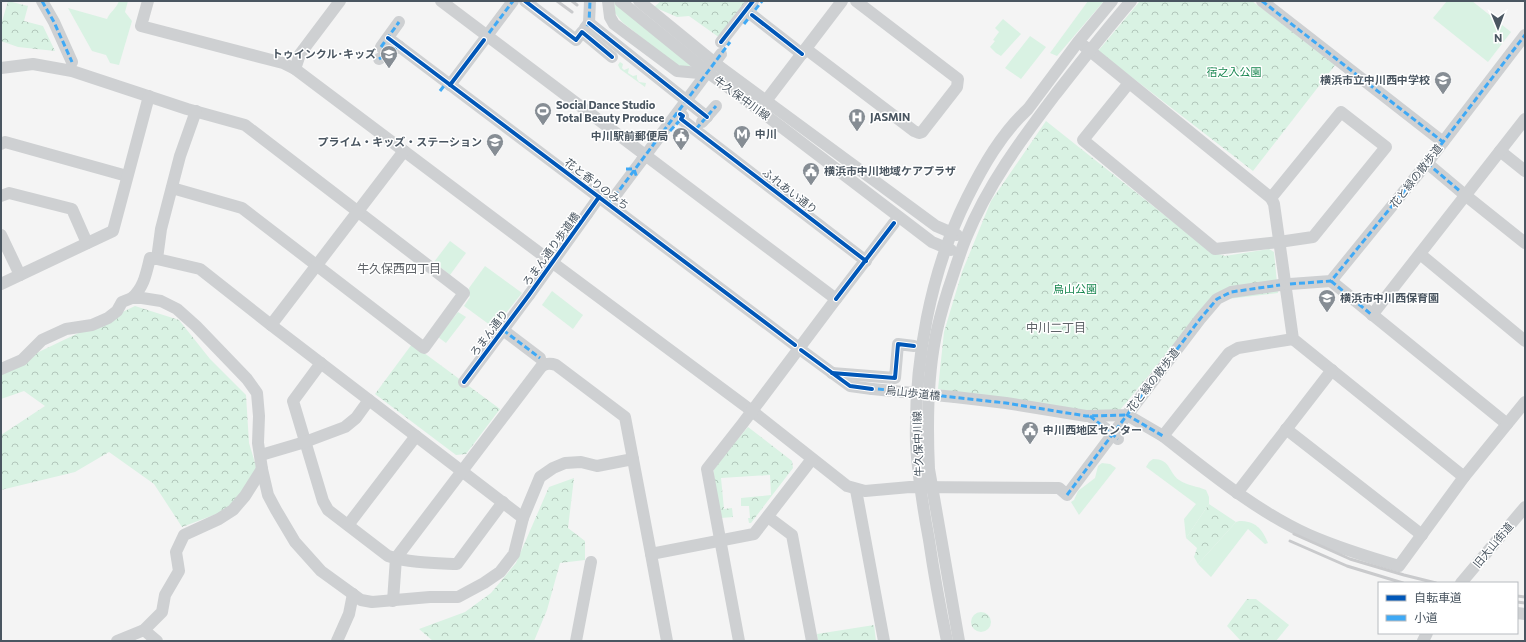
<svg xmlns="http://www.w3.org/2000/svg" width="1526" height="642" viewBox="0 0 1526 642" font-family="Commissioner,'Noto Sans JP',sans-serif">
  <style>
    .grass { fill: #d9f2e3 }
    .forest { fill: url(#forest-crowns) }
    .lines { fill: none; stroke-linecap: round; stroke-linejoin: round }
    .minor { stroke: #ced0d2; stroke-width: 12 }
    .rail { stroke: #c9cacc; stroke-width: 3 }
    .minor-bridge { stroke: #ced0d2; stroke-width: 12 }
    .quiet { stroke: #3fa9f5; stroke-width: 3; stroke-dasharray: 6 3; stroke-linecap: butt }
    .cycleway-casing { stroke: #fff; stroke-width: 6 }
    .cycleway { stroke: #0057b8; stroke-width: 4 }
    .labels { text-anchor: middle; stroke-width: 3; stroke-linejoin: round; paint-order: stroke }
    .poi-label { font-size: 11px; font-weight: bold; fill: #4a5661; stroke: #fff; text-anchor: start }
    .park-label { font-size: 11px; fill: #17864f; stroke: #fff }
    .street-label { font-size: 11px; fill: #4a5661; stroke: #fff }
    .neighbourhood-label { font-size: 12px; fill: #5f6368; stroke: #fff }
  </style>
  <defs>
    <pattern id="forest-crowns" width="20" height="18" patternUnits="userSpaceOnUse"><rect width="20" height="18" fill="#d9f2e3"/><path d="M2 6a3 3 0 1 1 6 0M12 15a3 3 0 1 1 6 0" fill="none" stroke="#b2c7bb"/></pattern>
  </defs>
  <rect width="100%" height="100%" fill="#f4f4f4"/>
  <!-- grass -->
  <g class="grass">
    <path d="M 119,1 L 128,1 L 125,12 L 132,21 L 119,65 L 110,63 L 106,55 L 92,51 L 68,8 L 107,19 C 110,12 116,9 119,1 Z"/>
    <polygon points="1088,1 1104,1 1057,56 1050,53"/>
    <polygon points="1447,1 1472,1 1511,32 1488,62 1433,18"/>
    <polygon points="614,2 692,66 681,66 675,64 622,22 615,13"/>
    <polygon points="1003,19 1021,34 1001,56 996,53 990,47 995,41 993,40 999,32 995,28"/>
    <polygon points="1030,36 1046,47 1021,79 1005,68"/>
    <polygon points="620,62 623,64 622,68 624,70 629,68 628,73 633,76 637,75 637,79 639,82 646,83 645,87 620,69 618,65"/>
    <polygon points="450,241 466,253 450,275 434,262"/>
    <polygon points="485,266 522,293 494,328 464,306 470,297 468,295 469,288"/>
    <polygon points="552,291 583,315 573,329 542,305"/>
    <polygon points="458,312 466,317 446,343 438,337"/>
    <path d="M 1153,459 C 1171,459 1168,472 1179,480 C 1188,486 1197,486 1206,490 L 1209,497 L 1209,504 L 1186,538 L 1184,519 L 1196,504 L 1146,467 L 1149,462 Z"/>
    <polygon points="1102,463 1110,464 1116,468 1079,515 1071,502 1074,500 1078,491 1095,478 1098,466"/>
    <path d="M 1239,521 C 1255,521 1262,528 1268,543 L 1265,544 L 1248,529 L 1211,577 L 1198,564 L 1236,522 Z"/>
  </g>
  <!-- forest -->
  <g class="forest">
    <polygon points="8,1 28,6 24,21 43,26 55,51 18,47 1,41 1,25"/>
    <polygon points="661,1 748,1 720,38 689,16 677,17 654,7"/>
    <polygon points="1140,1 1252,1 1336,64 1253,171 1098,51"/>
    <polygon points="1046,121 1211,252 1225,256 1269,249 1274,252 1278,293 1211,301 1119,411 1084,413 938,389 944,332 962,272 991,201"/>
    <polygon points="135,306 179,320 210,359 246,395 249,443 258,473 227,510 182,527 154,484 109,452 75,472 1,490 1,435 45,406 24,391 1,399 1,370"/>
    <polygon points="412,344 500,409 466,454 456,455 375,394"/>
    <polygon points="748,427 792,461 793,468 751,523 749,523 748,518 750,518 749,506 741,506 741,498 771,495 770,475 721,478 724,509 732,508 733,517 721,518 713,478 714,467"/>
    <polygon points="574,478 568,528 585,541 585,560 560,563 547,610 534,641 433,641 419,629 465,612 491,593 516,563 549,487"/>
    <polygon points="1209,504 1236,522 1198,564 1194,557 1197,548 1186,538"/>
    <polygon points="1247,599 1256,599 1289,625 1276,641 1241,641 1227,626"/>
    <circle cx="981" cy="622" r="10"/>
    <polygon points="874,625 876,641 818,641 817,634"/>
  </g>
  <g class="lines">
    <!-- minor -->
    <g class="minor">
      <polyline points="42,1 54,22 72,62"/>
      <polyline points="148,1 141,26 283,63 295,69"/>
      <polyline points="340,1 300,54 295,69 553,263 752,411 847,486 865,491 910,487 1059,488 1067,495 1127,415 1163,436"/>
      <polyline points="441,1 836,299 743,423 707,469 739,641"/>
      <polyline points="525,1 576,40 582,32 612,57"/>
      <polyline points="608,1 610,17 614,24 677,71 710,74"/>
      <polyline points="620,1 710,74 759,110 932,242 951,250"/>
      <polyline points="639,1 716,64 936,226 957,235"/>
      <polyline points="1262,1 1443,142"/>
      <polyline points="752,15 802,54"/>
      <polyline points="589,23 707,117"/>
      <polyline points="585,28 589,23 590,1"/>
      <polyline points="489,33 513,1"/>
      <polyline points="388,38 795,345"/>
      <polyline points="721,42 753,1"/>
      <polyline points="1084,46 1271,198 1274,204 1293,339 1464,477"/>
      <polyline points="381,47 399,22"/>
      <polyline points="806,49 914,131 919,133 922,132 957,87 958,79 856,1"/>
      <polyline points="379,59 399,46"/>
      <polyline points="1,68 33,64 72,71 187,109 245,125 464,293 424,348 242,208 172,188"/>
      <polyline points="1129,83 1083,140 1215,249 1279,242 1313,237 1386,147 1341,112 1271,198"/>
      <polyline points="450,85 484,40"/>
      <polyline points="762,106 842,1"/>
      <polyline points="196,111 180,156 161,229 157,259 200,269 271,325"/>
      <polyline points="680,114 683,116 681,119 866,261"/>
      <polyline points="702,122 716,106"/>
      <polyline points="1,144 5,142 127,176"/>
      <polyline points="404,151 271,325 523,518"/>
      <polyline points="1500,151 1525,171"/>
      <polyline points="1427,163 1465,195 1525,243"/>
      <polyline points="1,196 9,193 72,209 87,243"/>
      <polyline points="609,204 642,160"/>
      <polyline points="587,214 599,197"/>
      <polyline points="1,235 20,275"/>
      <polyline points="1420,254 1525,341"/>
      <polyline points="1331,281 1507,424"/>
      <polyline points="1,284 113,231 149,96"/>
      <polyline points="1290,284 1331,281 1427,163 1525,35"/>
      <path d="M 132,298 C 144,287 146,274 150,258 L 157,259"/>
      <polyline points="836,299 894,223"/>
      <polyline points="1372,315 1525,119"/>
      <polyline points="503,330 540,358"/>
      <path d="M 1293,339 L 1238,348 L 1229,353 L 1163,436 C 1209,472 1256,511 1309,535 C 1339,548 1368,557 1399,566 L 1464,477 L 1525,402"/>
      <polyline points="801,350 850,386 872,389"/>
      <path d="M 321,363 L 293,401 L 323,501 L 328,510 L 388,556 C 409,563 434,563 457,564 L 503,502"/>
      <polyline points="1,369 22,360 42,340 66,329 92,325 108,318 117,311 122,302 132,298 142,298 161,301 177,309 196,326 247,379 257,393 259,416 258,443 262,469 268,495 276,510 295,542 321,571 361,600 372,602 430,597 458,597 484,583 500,572 514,554 523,518 540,477 553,468 565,463 581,462 597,466 633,459"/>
      <polyline points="832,373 895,378 898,344 914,346"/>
      <polyline points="464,382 529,295"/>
      <polyline points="955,397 1006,403 1086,416 1127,415 1200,319 1217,299 1231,292 1280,285"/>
      <polyline points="1090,416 1118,439"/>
      <polyline points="1286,429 1422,535"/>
      <polyline points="261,455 305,442 345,427 356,418 369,400"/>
      <polyline points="856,490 884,641"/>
      <polyline points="1237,493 1332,370"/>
      <polyline points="768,517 792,535 812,641"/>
      <polyline points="348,525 416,436"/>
      <polyline points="651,554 667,641"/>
      <polyline points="1461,583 1525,507"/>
      <path d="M 393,601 L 396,558 L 541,367 C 546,363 550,363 556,365 L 625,417 L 651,554 L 754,534 L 812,459"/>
      <polyline points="1517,613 1525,614"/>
      <polyline points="144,630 157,641"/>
      <polyline points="117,641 144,630 162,612 165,595 179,571 176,552 184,535 219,519 233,510 245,496 262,469"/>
      <polyline points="337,641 349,614 353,594"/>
      <polyline points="576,641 591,562"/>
      <path d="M 947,641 C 940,607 934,574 929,540 C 923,508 918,476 916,444 C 914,362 930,272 967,198 C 983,166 1001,134 1028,109 L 1078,42 L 1112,1"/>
      <path d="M 959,641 L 929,469 C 927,426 927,382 935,340 C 938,323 943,306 948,290 C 954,273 959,255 966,238 C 987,186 1021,140 1055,95 C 1080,63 1104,32 1131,1"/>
      <polyline points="1423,641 1427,633"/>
    </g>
    <!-- rail -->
    <g class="rail">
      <polyline points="557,1 572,12"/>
      <polyline points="572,1 577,5"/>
      <polyline points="1294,534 1350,559 1404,575 1436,583"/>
      <polyline points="1290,541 1347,566 1403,583"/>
      <polyline points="1517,596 1525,597"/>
      <polyline points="1517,602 1525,603"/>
    </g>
    <!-- minor-bridge -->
    <g class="minor-bridge">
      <polyline points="642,160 721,54"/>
      <polyline points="529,295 587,214"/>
      <polyline points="872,389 955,397"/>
    </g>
    <!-- quiet -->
    <g class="quiet">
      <polyline points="42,1 54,22 72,62"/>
      <polyline points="1262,1 1443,142"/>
      <polyline points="744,24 762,1"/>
      <polyline points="587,26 589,23 590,1"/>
      <polyline points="489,33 513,1"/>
      <polyline points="381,47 399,22"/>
      <polyline points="379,59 399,46"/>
      <polyline points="440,91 447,82"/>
      <polyline points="696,129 716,106"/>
      <polyline points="670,131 681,119"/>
      <polyline points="1427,163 1461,192"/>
      <polyline points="626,169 634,169 637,178"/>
      <polyline points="609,204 730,42"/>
      <polyline points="1331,281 1372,315"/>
      <polyline points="1290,284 1331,281 1427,163 1525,35"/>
      <polyline points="503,330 540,358"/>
      <polyline points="869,388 1006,403 1086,416 1127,415 1200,319 1217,299 1231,292 1280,285"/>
      <polyline points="1090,416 1118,439"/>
      <polyline points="1067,495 1127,415 1163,436"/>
    </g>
    <defs>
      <g id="cycleway">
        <polyline points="525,1 576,40 582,32 612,57"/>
        <polyline points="752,15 802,54"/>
        <polyline points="589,23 707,117"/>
        <polyline points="388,38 795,345"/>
        <polyline points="721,42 753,1"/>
        <polyline points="450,85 484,40"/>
        <polyline points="680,114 683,116 681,119 866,261"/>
        <polyline points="836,299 894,223"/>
        <polyline points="801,350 850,386 872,389"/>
        <polyline points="832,373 895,378 898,344 914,346"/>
        <polyline points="464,382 529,295 599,197"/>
      </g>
    </defs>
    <!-- cycleway casing -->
    <use href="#cycleway" class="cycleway-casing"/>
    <!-- cycleway -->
    <use href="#cycleway" class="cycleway"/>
  </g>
  <!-- icons -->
  <defs>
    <symbol id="school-pin" viewBox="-11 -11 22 30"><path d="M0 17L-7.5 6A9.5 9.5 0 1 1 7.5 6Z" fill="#868d94" stroke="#fff"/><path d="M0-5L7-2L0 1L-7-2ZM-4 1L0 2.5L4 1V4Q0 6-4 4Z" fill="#fff"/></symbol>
    <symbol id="stadium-pin" viewBox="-11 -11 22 30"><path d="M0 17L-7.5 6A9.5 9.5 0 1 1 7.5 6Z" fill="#868d94" stroke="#fff"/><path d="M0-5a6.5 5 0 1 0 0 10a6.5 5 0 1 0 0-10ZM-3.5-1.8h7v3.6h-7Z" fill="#fff"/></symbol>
    <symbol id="hospital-pin" viewBox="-11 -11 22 30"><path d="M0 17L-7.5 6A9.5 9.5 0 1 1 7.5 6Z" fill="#868d94" stroke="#fff"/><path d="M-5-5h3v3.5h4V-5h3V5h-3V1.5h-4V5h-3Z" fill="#fff"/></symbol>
    <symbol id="metro-pin" viewBox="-11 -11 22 30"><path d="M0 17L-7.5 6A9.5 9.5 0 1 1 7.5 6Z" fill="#868d94" stroke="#fff"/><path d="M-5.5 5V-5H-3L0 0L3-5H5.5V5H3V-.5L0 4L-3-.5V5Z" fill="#fff"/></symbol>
    <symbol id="civic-pin" viewBox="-11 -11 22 30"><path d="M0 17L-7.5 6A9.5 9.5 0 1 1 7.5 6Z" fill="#868d94" stroke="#fff"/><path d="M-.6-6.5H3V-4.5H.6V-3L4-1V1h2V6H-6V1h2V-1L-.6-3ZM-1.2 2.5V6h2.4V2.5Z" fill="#fff"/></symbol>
  </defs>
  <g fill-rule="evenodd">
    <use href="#school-pin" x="379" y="44" width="20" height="27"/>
    <use href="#school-pin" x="1433" y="70" width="20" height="27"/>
    <use href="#stadium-pin" x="533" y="101" width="20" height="27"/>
    <use href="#hospital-pin" x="847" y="107" width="20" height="27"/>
    <use href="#metro-pin" x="732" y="124" width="20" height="27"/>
    <use href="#civic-pin" x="671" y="126" width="20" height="27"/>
    <use href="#school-pin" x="485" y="132" width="20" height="27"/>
    <use href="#civic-pin" x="801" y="161" width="20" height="27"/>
    <use href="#school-pin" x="1317" y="288" width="20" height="27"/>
    <use href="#civic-pin" x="1020" y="420" width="20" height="27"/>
  </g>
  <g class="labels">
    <!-- poi labels -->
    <g class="poi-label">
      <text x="376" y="58" text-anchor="end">トゥインクル･キッズ</text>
      <text x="1430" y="84" text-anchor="end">横浜市立中川西中学校</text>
      <text x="556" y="109">Social Dance Studio<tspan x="556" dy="13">Total Beauty Produce</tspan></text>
      <text x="870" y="121">JASMIN</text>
      <text x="755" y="138">中川</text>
      <text x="668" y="140" text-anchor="end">中川駅前郵便局</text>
      <text x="482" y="146" text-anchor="end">プライム・キッズ・ステーション</text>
      <text x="824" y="175">横浜市中川地域ケアプラザ</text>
      <text x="1340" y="302">横浜市中川西保育園</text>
      <text x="1043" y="434">中川西地区センター</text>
    </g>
    <!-- park labels -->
    <g class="park-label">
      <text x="1234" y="76">宿之入公園</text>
      <text x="1075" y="293">烏山公園</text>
    </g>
    <!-- street labels -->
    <g class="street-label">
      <text transform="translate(742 98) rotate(36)" y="4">牛久保中川線</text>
      <text transform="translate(1416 176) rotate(-52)" y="4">花と緑の散歩道</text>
      <text transform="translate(597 184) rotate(37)" y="4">花と香りのみち</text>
      <text transform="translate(790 191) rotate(38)" y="4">ふれあい通り</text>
      <text transform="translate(551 249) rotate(-54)" y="4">ろまん通り歩道橋</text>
      <text transform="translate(489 333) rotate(-53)" y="4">ろまん通り</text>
      <text transform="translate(1153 380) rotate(-52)" y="4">花と緑の散歩道</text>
      <text transform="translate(913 393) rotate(6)" y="4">烏山歩道橋</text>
      <text transform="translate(918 444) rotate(-92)" y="4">牛久保中川線</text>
      <text transform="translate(1493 545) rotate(-50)" y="4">旧大山街道</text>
    </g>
    <!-- neighbourhood labels -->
    <g class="neighbourhood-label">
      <text x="399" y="273">牛久保西四丁目</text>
      <text x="1056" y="332">中川二丁目</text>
    </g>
  </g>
  <!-- border -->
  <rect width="1526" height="642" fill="none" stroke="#4a5661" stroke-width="4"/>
  <!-- legend -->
  <rect x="1378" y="582" width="140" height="52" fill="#ffffff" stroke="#b7bbc0"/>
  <rect x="1386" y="595" width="20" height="6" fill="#0057b8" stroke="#b7bbc0"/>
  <text x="1414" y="602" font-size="12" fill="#4a5661">自転車道</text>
  <rect x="1386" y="615" width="20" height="6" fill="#3fa9f5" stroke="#b7bbc0"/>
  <text x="1414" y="622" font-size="12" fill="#4a5661">小道</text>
  <!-- north arrow -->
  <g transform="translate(1498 28) rotate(179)" stroke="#ffffff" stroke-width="3" paint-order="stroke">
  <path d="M0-3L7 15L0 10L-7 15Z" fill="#4a5661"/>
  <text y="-6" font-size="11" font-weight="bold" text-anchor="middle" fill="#4a5661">N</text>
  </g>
</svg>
